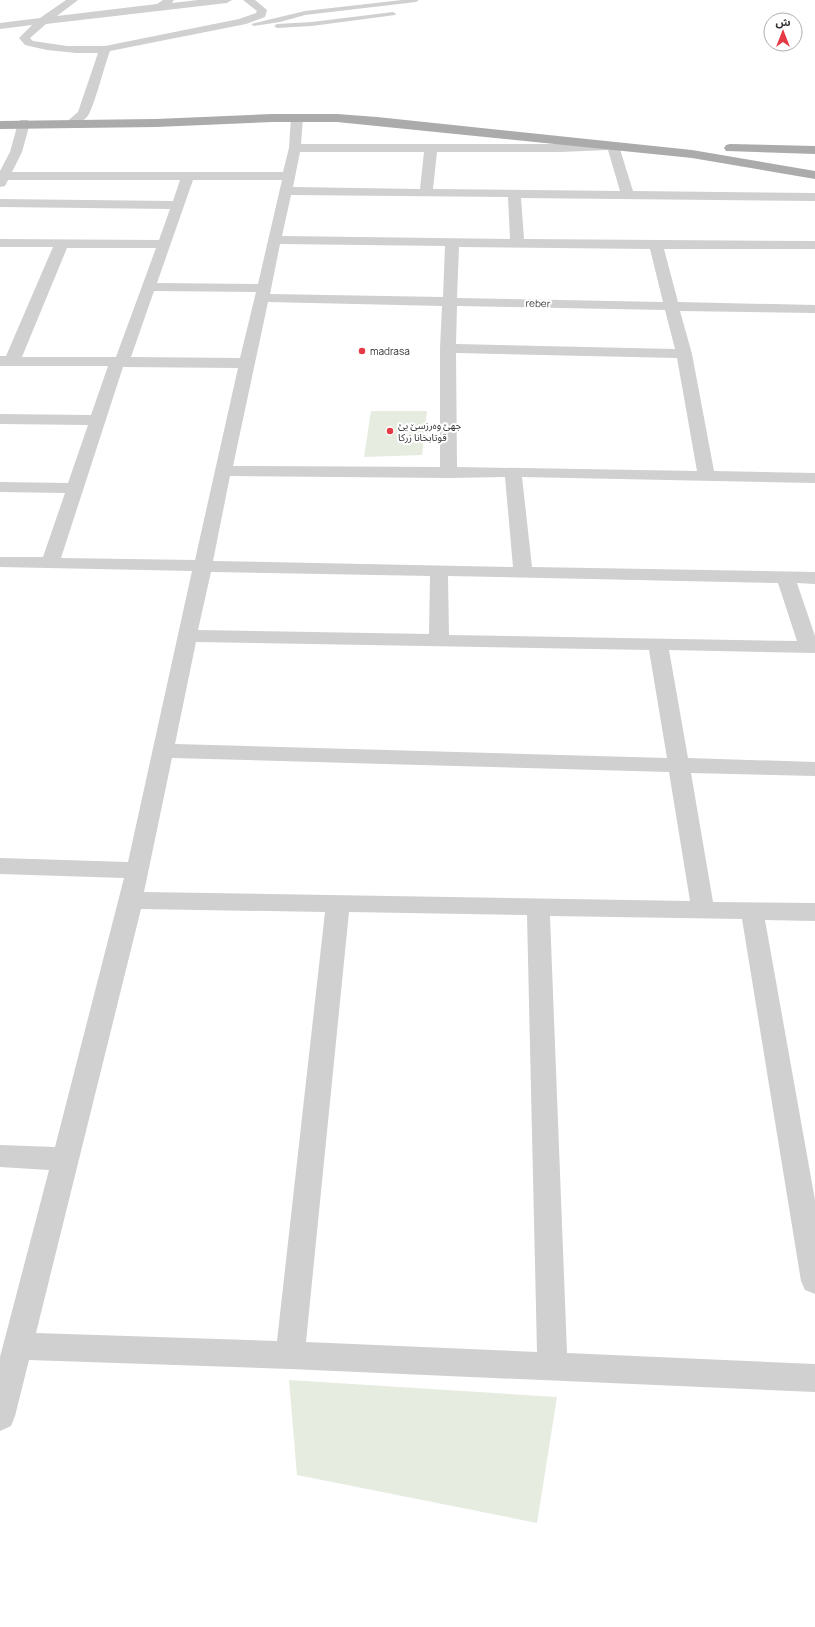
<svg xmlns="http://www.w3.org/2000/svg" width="815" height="1627" viewBox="0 0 815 1627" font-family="Manrope,'Noto Sans Arabic',sans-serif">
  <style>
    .green { fill: #e6ecdf }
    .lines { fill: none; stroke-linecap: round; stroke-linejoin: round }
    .service { fill: #d0d0d0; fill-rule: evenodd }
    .minor { fill: #d0d0d0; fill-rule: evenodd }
    .primary { fill: #ababab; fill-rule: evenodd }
    .poi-dot { fill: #e63946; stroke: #fff; stroke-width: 1.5 }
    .labels { text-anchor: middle; stroke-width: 4; stroke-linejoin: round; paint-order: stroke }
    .far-street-label { font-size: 10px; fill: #333; stroke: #fff }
    .far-poi-label { font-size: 10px; fill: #333; stroke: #fff; text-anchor: start }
  </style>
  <rect width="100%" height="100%" fill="#fff"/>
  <!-- green -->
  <g class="green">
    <polygon points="371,411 427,411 422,455 364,457"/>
    <polygon points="289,1380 557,1397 537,1523 297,1475"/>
  </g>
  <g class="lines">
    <!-- service -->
    <g class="service">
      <polygon points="402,0 419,0 416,2 305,15 280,22 254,26 251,24 305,11"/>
      <polygon points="393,12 396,14 395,15 312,26 277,28 274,26 277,24 312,22"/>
    </g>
    <!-- minor -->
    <g class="minor">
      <path d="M 66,0 L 78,0 L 57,16 L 157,4 L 163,0 L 174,0 L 172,3 L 198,0 L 232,0 L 227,3 L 46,24 L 30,38 L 33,41 L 67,46 L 105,46 L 239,19 L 256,13 L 257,11 L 243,0 L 255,0 L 267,10 L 265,17 L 246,24 L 110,51 C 103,70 97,97 89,114 C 85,121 73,128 66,127 L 64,124 L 78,112 L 98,53 L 76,53 L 47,50 L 25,45 L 19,38 L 32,25 L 0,29 L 0,23 L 40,18 Z"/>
      <path d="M 297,114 L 301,115 L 303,118 L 301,144 L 561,144 L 613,142 L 617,143 L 619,146 L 633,191 L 815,193 L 815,201 L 521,198 L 524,239 L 815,241 L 815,249 L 664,249 L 678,302 L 815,305 L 815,313 L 680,311 L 692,354 L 714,471 L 815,473 L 815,483 L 522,477 L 532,567 L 815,572 L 815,584 L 797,583 L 815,636 L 815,653 L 669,650 L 688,758 L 815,762 L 815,776 L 691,773 L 713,902 L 815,903 L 815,921 L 765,920 L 815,1200 L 815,1294 L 805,1290 L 801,1281 L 742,919 L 550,916 L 567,1353 L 815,1364 L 815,1392 L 290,1369 L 29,1360 L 15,1416 L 11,1426 L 0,1431 L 0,1357 L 49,1170 L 0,1167 L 0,1145 L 55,1147 L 124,878 L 0,874 L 0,858 L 128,862 L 192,571 L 0,567 L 0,557 L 43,557 L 65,493 L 0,492 L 0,482 L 68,483 L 88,425 L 0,424 L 0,414 L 91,415 L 108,366 L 0,366 L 0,356 L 6,356 L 53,247 L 0,247 L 0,239 L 159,240 L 170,209 L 0,207 L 0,199 L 173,201 L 180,180 L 8,180 L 5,186 L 0,187 L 0,171 L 10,152 L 18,123 L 20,120 L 28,120 L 30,123 L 22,152 L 12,172 L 283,172 L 289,148 L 291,118 L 293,115 ZM 608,150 L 620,191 L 433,189 L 437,152 L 561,152 ZM 300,152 L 424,152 L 420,189 L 293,187 ZM 193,180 L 282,180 L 258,284 L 157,283 ZM 291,195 L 508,197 L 510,239 L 282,236 ZM 280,244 L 445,246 L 443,297 L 270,294 ZM 459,247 L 650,249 L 663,302 L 457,298 ZM 67,248 L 156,248 L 116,357 L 22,357 ZM 154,291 L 256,292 L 240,358 L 131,357 ZM 268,302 L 442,306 L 440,348 L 440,467 L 233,466 ZM 457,306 L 665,310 L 675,349 L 456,344 ZM 456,353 L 677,358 L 697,471 L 457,467 ZM 123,367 L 238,368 L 195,560 L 61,558 ZM 230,476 L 449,478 L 505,477 L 513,567 L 213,561 ZM 211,572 L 430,576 L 429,634 L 198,630 ZM 448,576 L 778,583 L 797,641 L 449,635 ZM 196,642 L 649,650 L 667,758 L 175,744 ZM 172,758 L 669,772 L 690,901 L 144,892 ZM 141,909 L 325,912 L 277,1341 L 36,1333 ZM 349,912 L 527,915 L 537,1352 L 306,1342 Z"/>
    </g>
    <!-- primary -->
    <g class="primary">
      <polygon points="272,114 337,114 377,117 692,150 815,171 815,179 692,158 337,122 272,122 156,127 0,129 0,121 156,119"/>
      <polygon points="730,144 815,146 815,154 726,151 724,148 726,145"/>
    </g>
  </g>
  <!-- markers -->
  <g class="poi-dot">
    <circle cx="362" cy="351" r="4"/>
    <circle cx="390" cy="431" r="4"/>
  </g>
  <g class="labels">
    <!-- far-street labels -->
    <g class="far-street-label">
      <text transform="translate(538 303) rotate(1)" y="4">reber</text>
    </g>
    <!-- far-poi labels -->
    <g class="far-poi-label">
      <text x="370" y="355">madrasa</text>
      <text x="398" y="429">جھێ وەرزسێ یێ<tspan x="398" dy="12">قوتابخانا زرکا</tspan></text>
    </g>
  </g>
  <!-- north arrow -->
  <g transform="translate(783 32)"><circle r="19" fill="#ffffff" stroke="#adadad"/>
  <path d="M0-3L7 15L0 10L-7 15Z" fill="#e63946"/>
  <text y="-6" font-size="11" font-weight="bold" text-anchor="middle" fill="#333333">ش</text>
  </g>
</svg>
